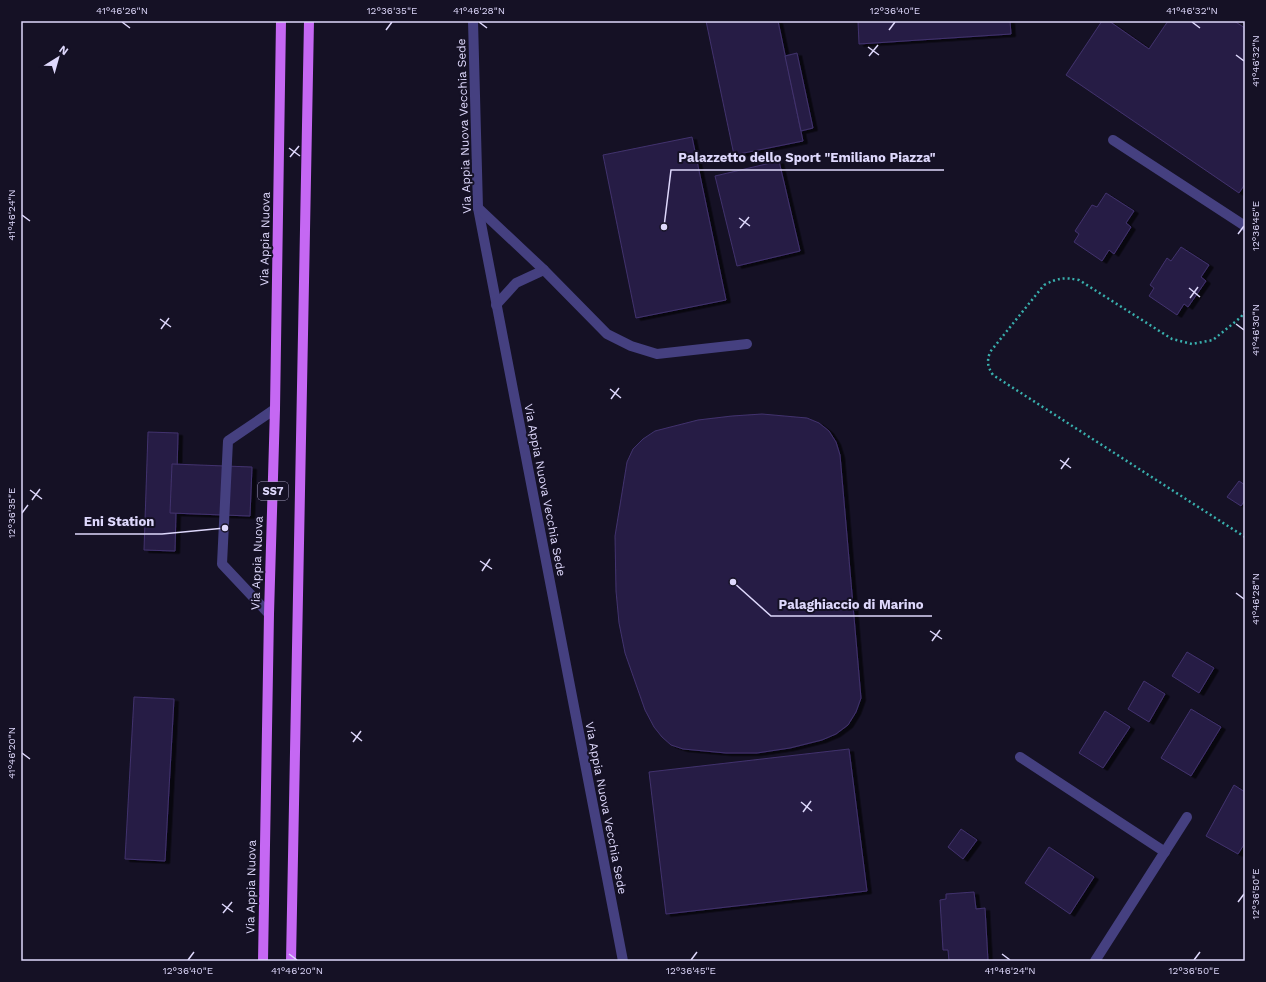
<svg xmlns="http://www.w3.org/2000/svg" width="1266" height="982" viewBox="0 0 1266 982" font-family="'Work Sans',sans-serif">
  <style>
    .building { fill: #281e44; stroke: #41326e; filter: url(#shadow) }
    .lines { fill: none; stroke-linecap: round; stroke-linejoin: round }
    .path { stroke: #39afad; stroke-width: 2.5; stroke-dasharray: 2 3; stroke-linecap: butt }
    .minor { stroke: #454080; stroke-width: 10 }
    .major { stroke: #c568f3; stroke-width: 10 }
    .ticks { fill: none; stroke: #ded8fc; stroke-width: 1.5 }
    .labels { text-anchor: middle; stroke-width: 4; stroke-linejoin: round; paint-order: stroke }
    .shield { fill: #151125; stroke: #a29cbc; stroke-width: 1 }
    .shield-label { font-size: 11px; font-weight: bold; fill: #ded8fc }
    .street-label { font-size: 12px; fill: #ded8fc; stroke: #151125 }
    .leader { fill: none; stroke: #ded8fc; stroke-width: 1.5 }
    .callout-dot { fill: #ded8fc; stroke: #151125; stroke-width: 1.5 }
    .callout-label { font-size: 13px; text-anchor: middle; font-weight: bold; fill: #ded8fc; stroke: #151125; stroke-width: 4; stroke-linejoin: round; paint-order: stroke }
    .neatline { fill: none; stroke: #ded8fc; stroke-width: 1.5 }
    .ticks-label { font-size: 10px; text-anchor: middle; fill: #ded8fc }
  </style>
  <defs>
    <filter id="shadow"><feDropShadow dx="4.5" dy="2.5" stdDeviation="0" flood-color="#0009"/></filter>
  </defs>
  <rect width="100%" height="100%" fill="#151125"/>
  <!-- building -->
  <g class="building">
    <polygon points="706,21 778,21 803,141 734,155"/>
    <polygon points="858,21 1010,21 1011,34 859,44"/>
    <polygon points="1102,21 1109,21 1149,49 1168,21 1234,21 1245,28 1245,184 1239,193 1066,75"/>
    <polygon points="797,53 813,128 801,131 785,56"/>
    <polygon points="692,137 726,300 636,318 603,155"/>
    <polygon points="779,161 800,251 737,266 715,176"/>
    <polygon points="1106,193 1134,211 1126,223 1131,227 1114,254 1109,250 1102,261 1074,242 1079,234 1075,231 1092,205 1097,207"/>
    <polygon points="1181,247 1209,265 1201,277 1206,281 1188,307 1184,304 1177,315 1149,296 1154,288 1150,285 1167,258 1171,261"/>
    <polygon points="762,414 807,418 819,423 829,431 836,442 840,455 861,698 856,712 848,725 836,734 822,740 790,748 757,753 726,753 683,749 671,745 662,737 654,727 645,710 625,653 619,623 616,591 615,536 627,462 633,449 643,439 655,431 698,420 732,416"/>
    <polygon points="148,432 178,433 175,551 144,550"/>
    <polygon points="172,464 252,467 250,516 170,513"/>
    <polygon points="1239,481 1245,485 1245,500 1241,506 1227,497"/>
    <polygon points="1187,652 1214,668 1199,693 1172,676"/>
    <polygon points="1144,681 1165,694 1149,722 1128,709"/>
    <polygon points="134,697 174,699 165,861 125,859"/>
    <polygon points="1191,709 1221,727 1191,776 1161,758"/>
    <polygon points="1105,711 1130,727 1103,768 1079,753"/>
    <polygon points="849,749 867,891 666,914 649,772"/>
    <polygon points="1234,785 1245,792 1245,843 1238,854 1206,836"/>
    <polygon points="961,829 977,840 963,859 948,847"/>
    <polygon points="1049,847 1094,877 1070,914 1025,883"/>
    <polygon points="974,892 976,909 985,908 988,961 949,961 948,950 943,950 940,900 946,899 946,894"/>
  </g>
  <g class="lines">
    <!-- path -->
    <path class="path" d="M 1245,311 L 1241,317 L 1213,340 L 1192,344 L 1172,339 L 1079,280 C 1064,277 1058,278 1044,285 L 990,352 C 987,361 987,366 993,375 L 1245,537"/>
    <!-- minor -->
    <g class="minor">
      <polyline points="473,21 478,208 623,961"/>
      <polyline points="1113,140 1245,226"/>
      <polyline points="478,208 544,270 607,334 631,346 657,354 747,344"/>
      <polyline points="496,305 516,283 544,270"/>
      <polyline points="269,614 222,564 228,441 275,409"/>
      <polyline points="1020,757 1165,852"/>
      <polyline points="1095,961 1187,817"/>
    </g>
    <!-- major -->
    <g class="major">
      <polyline points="263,961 269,614 275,409 281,21"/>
      <polyline points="291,961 309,21"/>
    </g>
  </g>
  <!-- ticks -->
  <path class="ticks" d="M 122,22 L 130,28M 479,22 L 487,28M 1192,22 L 1200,28M 386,30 L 392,22M 889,30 L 895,22M 868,47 L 879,55M 1236,55 L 1244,61M 869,56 L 878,45M 289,148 L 300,156M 290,157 L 299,146M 22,215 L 30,221M 739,218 L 750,226M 740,228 L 749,217M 1238,234 L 1244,226M 1189,288 L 1200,297M 1190,298 L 1198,287M 160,319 L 171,327M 1236,324 L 1244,330M 161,329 L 169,318M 610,389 L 621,398M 611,399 L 619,388M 1060,460 L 1071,468M 1061,469 L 1069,458M 30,490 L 42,499M 32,500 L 40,489M 22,513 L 28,505M 480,561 L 492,569M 482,571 L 490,559M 1236,593 L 1244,599M 930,631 L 942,639M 932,641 L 940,630M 351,732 L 362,741M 353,742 L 361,731M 22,753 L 30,759M 801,802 L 812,811M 803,812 L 811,801M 1238,902 L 1244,894M 222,904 L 233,912M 223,913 L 232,902M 289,954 L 297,960M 1002,954 L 1010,960M 188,960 L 194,952M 691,960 L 697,952M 1194,960 L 1200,952"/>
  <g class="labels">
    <!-- shield labels -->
    <rect class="shield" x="258" y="482" width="30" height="18" rx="3"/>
    <g class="shield-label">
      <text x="273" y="495">SS7</text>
    </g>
    <!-- street labels -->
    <g class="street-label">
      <text transform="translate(464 126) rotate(-92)" y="4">Via Appia Nuova Vecchia Sede</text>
      <text transform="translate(265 239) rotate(-89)" y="4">Via Appia Nuova</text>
      <text transform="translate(545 490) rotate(79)" y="4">Via Appia Nuova Vecchia Sede</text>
      <text transform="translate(257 563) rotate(-88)" y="4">Via Appia Nuova</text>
      <text transform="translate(606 808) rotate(79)" y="4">Via Appia Nuova Vecchia Sede</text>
      <text transform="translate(251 887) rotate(-89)" y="4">Via Appia Nuova</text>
    </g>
  </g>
  <!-- callouts -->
  <path class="leader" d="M664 227L671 170H944M225 528L162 534H75M733 582L771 616H932"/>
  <g class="callout-dot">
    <circle cx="664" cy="227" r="4"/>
    <circle cx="225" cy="528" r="4"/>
    <circle cx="733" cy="582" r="4"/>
  </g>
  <g class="callout-label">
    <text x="807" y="162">Palazzetto dello Sport "Emiliano Piazza"</text>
    <text x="119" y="526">Eni Station</text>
    <text x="851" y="609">Palaghiaccio di Marino</text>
  </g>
  <!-- border -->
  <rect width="1266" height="982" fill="none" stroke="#151125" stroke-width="44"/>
  <!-- north arrow -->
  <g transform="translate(58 58) rotate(37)" stroke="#151125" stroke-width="3" paint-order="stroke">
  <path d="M0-3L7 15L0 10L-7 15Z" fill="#ded8fc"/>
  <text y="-6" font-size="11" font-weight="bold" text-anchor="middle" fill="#ded8fc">N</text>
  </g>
  <rect x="22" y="22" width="1222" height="938" class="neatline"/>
  <g class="ticks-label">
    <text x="122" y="14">41°46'26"N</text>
    <text x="392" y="14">12°36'35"E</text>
    <text x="479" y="14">41°46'28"N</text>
    <text x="895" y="14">12°36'40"E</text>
    <text x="1192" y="14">41°46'32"N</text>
    <text transform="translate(1255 61) rotate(-90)" y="4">41°46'32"N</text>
    <text transform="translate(11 215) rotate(-90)" y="4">41°46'24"N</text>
    <text transform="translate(1255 226) rotate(-90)" y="4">12°36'45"E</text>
    <text transform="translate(1255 330) rotate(-90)" y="4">41°46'30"N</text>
    <text transform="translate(11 513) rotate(-90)" y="4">12°36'35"E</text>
    <text transform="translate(1255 599) rotate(-90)" y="4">41°46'28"N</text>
    <text transform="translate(11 753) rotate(-90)" y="4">41°46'20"N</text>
    <text transform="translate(1255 894) rotate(-90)" y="4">12°36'50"E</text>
    <text x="188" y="974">12°36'40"E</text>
    <text x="297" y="974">41°46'20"N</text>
    <text x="691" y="974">12°36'45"E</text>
    <text x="1010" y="974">41°46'24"N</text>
    <text x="1194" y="974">12°36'50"E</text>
  </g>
</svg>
